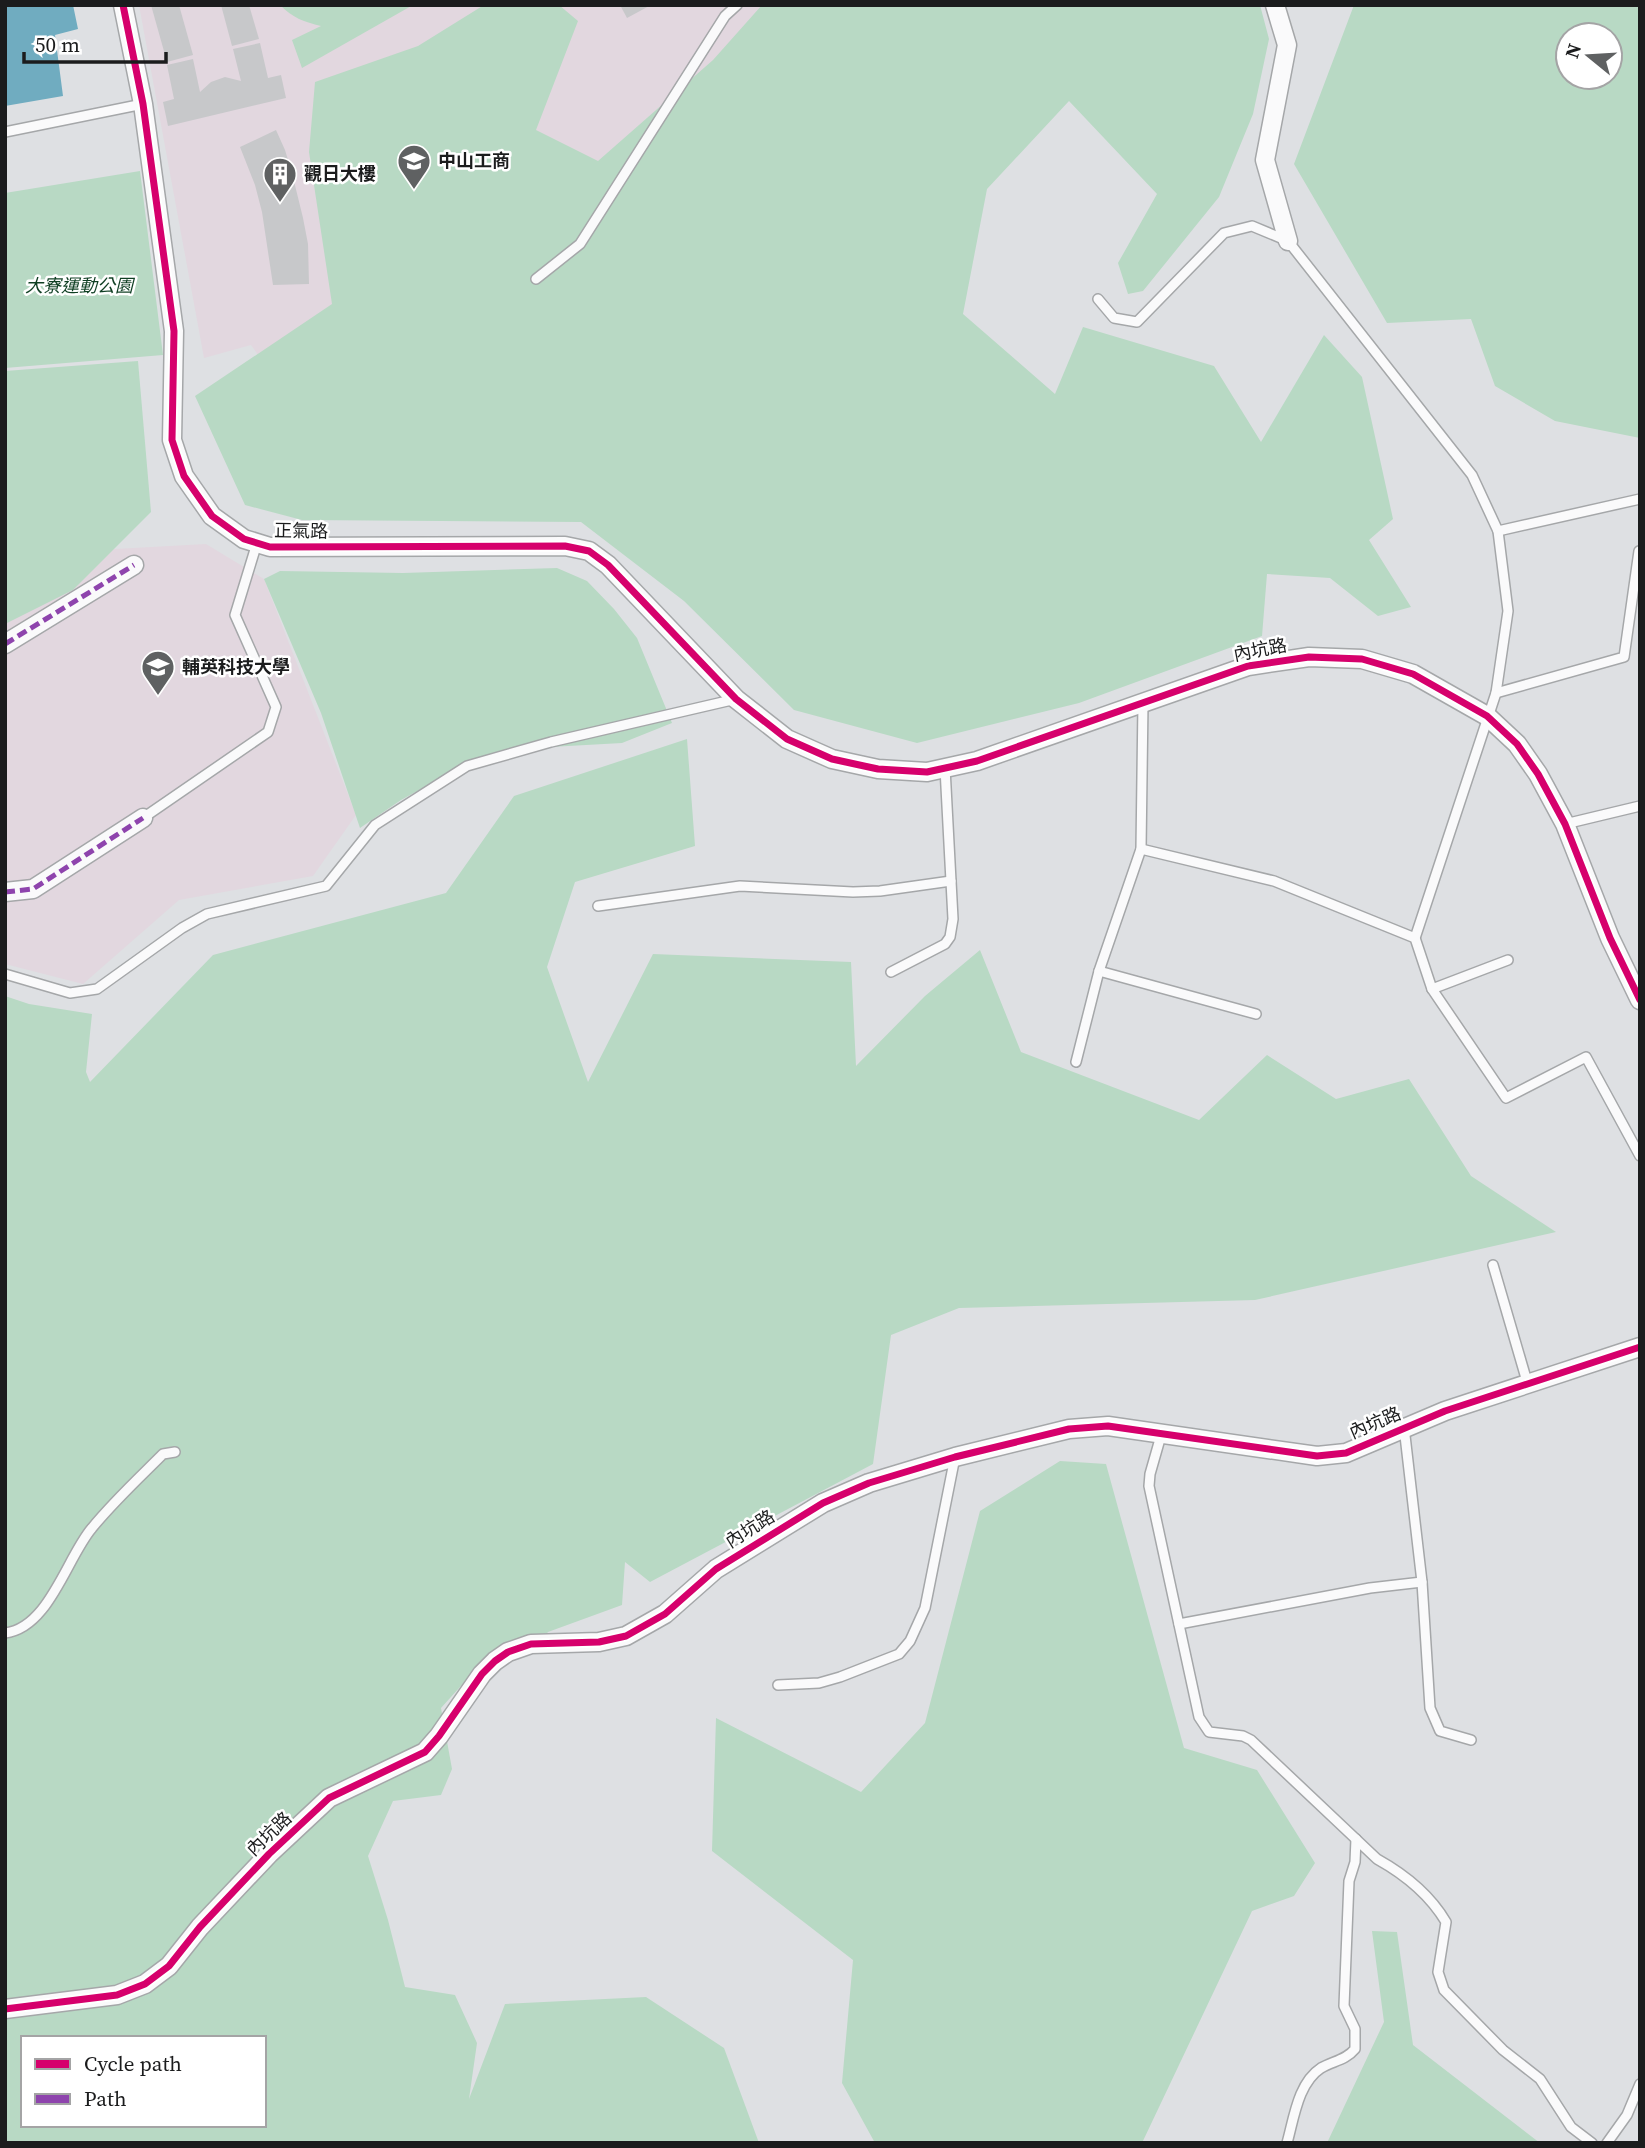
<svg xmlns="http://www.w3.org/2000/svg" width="1645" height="2148" viewBox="0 0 1645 2148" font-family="'Source Serif 4','Noto Sans TC',serif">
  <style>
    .education { fill: #e2d7df }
    .green { fill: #b8d9c4; fill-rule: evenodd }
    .water { fill: #70acc0 }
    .building { fill: #c7c8ca }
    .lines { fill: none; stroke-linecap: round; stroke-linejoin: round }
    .lane-casing { stroke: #a5a7a9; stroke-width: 12 }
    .street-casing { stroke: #a5a7a9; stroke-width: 21 }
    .lane { stroke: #fafafb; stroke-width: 9 }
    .street { stroke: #fafafb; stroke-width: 18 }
    .quiet { stroke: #8e44ad; stroke-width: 5; stroke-dasharray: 10 5; stroke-linecap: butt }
    .cycleway-casing { stroke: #fff; stroke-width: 11 }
    .cycleway { stroke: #d6006c; stroke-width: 7 }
    .labels { text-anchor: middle; stroke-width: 5; stroke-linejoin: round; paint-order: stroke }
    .poi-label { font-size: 18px; font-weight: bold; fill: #1b1c1d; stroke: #fff; text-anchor: start }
    .park-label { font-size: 18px; font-style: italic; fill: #0f3f23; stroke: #fff }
    .street-label { font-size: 18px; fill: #1b1c1d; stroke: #fff }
  </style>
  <rect width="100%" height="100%" fill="#dee0e3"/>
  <!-- education -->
  <g class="education">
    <polygon points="139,5 790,5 301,416 251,345 204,358"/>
    <polygon points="206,544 264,579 356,815 313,876 179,900 83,984 5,964 5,547 42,553"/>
  </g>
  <!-- green -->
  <g class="green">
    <path d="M 280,5 L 413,5 L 302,68 L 292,40 L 321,26 C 304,22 293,18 280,5 Z"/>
    <polygon points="484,5 559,5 578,21 536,130 598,161 713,60 762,5 1260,5 1269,39 1253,114 1219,197 1143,291 1128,294 1118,263 1157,194 1069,101 987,189 963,314 1055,394 1083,327 1214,366 1261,442 1324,335 1362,377 1393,519 1369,540 1411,607 1378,616 1330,578 1267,574 1262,636 1079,703 917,743 794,710 684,601 581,522 302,520 245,505 195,396 332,304 309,152 315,82 418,46"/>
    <path d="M 1354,5 L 1640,5 L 1640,438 L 1555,421 L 1495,386 L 1471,319 L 1387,323 L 1294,164 ZM 1568,35 L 1610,35 L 1610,77 L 1568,77 Z"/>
    <polygon points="140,171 163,355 5,368 5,193"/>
    <polygon points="138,361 151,512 73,590 5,624 5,371"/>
    <polygon points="557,568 587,581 614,609 637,638 672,723 622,743 550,747 459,768 401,800 360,828 321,713 264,579 280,571 403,573"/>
    <path d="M 687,739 L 695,846 L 575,882 L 547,967 L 588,1082 L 653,954 L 851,962 L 856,1066 L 925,996 L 980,950 L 1021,1052 L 1199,1120 L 1267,1055 L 1336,1099 L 1409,1079 L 1471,1176 L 1556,1232 L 1255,1300 L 959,1308 L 891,1335 L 873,1464 L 650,1582 L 625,1562 L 622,1605 L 548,1632 L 533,1652 L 469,1677 L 441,1708 L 452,1769 L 441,1795 L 393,1801 L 368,1856 L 388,1920 L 405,1987 L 455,1995 L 477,2043 L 469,2099 L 505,2004 L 646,1997 L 724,2048 L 759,2143 L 5,2143 L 5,996 L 29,1004 L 92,1014 L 86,1072 L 90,1082 L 213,955 L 446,893 L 514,796 ZM 23,2038 L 264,2038 L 264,2125 L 23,2125 Z"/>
    <polygon points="1060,1461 1106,1464 1184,1748 1257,1770 1315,1863 1294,1896 1252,1911 1142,2143 875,2143 842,2083 853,1960 712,1851 716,1718 861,1792 925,1723 980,1511"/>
    <polygon points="1372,1931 1397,1932 1413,2045 1540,2143 1327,2143 1384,2022"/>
  </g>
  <!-- water -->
  <polygon class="water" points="5,5 73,5 78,29 55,35 63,96 5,106"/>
  <!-- building -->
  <g class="building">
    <polygon points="151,5 179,5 193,55 167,62"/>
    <polygon points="221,5 249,5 259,39 232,46"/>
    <polygon points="620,5 651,5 627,18"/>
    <polygon points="260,43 268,78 281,75 286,98 168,126 163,102 174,99 167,65 193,59 200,92 211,82 225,77 241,81 233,49"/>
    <polygon points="276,130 285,150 292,173 303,218 308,244 309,284 273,285 262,212 255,185 240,147"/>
  </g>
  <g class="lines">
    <defs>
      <g id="lane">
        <polyline points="5,132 143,104"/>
        <polyline points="536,279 580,244 725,16 737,5"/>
        <polyline points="1098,299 1114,318 1137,322 1224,233 1252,226 1288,241 1472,475 1498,531 1508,611 1496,693 1415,938"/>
        <polyline points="1498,531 1640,499"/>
        <polyline points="1496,693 1624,657 1639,551"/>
        <polyline points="143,818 268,732 276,707 235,615 257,543"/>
        <polyline points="1565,824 1640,806"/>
        <polyline points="1141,849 1274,881 1415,938 1432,989 1506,1098 1586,1057 1640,1156"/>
        <polyline points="598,906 740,886 853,892 880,891 951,881"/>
        <polyline points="1099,971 1256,1014"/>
        <polyline points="891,972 945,944 950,937 953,919 945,768"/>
        <polyline points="5,974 70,993 97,989 182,928 207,914 326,886 375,825 467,766 551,742 736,699"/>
        <polyline points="1432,989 1508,960"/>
        <polyline points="1076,1062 1099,971 1141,849 1143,703"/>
        <polyline points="1493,1265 1528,1385"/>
        <polyline points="1404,1427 1422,1582 1430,1708 1440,1731 1471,1740"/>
        <path d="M 1162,1432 L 1150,1474 L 1149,1486 L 1199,1717 L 1209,1732 L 1243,1736 L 1251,1740 L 1377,1859 C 1404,1874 1430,1895 1446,1922 L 1438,1972 L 1444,1990 L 1503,2050 L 1540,2079 L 1571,2127 L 1592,2143"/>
        <polyline points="1179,1624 1370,1588 1422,1582"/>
        <path d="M 5,1633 C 49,1628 67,1557 92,1528 C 113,1502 139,1478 163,1454 L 175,1452"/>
        <polyline points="778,1685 819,1683 840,1677 899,1654 910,1641 925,1608 955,1457"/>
        <path d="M 1287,2143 C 1294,2118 1298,2083 1321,2068 C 1333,2061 1346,2060 1355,2049 L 1355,2029 L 1344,2006 L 1349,1881 L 1355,1862 L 1356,1839"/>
        <polyline points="1607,2143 1627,2115 1640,2084"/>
      </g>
      <g id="street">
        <polyline points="123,5 143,104 174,331 172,440 184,476 212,516 244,539 270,547 565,546 589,551 608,565 736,699 787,739 832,759 878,769 927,772 977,761 1248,666 1309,657 1362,659 1413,674 1487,716 1517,744 1538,774 1565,824 1610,938 1640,1000"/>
        <polyline points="1275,5 1287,45 1265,160 1288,241"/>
        <polyline points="5,644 134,565"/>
        <polyline points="5,892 33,889 143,818"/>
        <polyline points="5,2009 117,1995 145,1984 169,1966 200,1927 269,1854 329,1798 425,1752 439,1736 482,1674 495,1661 508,1652 531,1644 599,1642 626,1636 665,1614 716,1569 823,1503 869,1483 955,1457 1069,1429 1108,1426 1317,1456 1346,1453 1445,1411 1640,1347"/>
      </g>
    </defs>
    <!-- lane casing -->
    <use href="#lane" class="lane-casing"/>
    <!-- street casing -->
    <use href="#street" class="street-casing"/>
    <!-- lane -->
    <use href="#lane" class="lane"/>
    <!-- street -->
    <use href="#street" class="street"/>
    <!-- quiet -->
    <g class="quiet">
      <polyline points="5,644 134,565"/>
      <polyline points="5,892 33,889 143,818"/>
    </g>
    <defs>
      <g id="cycleway">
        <polyline points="123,5 143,104 174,331 172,440 184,476 212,516 244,539 270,547 565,546 589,551 608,565 736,699 787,739 832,759 878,769 927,772 977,761 1248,666 1309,657 1362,659 1413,674 1487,716 1517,744 1538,774 1565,824 1610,938 1640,1000"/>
        <polyline points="5,2009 117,1995 145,1984 169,1966 200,1927 269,1854 329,1798 425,1752 439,1736 482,1674 495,1661 508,1652 531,1644 599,1642 626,1636 665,1614 716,1569 823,1503 869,1483 955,1457 1069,1429 1108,1426 1317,1456 1346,1453 1445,1411 1640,1347"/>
      </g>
    </defs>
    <!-- cycleway casing -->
    <use href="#cycleway" class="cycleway-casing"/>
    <!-- cycleway -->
    <use href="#cycleway" class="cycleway"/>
  </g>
  <!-- icons -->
  <defs>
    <symbol id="school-pin" viewBox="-11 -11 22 30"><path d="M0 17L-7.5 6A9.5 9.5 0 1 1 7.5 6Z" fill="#5f6162" stroke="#fff"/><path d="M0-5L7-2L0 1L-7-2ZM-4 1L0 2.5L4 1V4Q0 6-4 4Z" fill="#fff"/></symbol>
    <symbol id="building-pin" viewBox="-11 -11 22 30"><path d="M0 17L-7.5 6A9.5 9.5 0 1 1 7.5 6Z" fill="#5f6162" stroke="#fff"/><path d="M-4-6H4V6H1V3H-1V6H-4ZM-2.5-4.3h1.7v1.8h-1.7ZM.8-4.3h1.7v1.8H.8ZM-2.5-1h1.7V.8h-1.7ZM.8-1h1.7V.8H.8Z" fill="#fff"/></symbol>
    <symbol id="university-pin" viewBox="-11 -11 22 30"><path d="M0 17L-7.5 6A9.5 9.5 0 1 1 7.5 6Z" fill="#5f6162" stroke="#fff"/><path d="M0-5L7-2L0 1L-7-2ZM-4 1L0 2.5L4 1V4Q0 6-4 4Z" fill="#fff"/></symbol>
  </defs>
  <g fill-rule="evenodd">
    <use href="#school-pin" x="395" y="142" width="38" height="52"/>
    <use href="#building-pin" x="261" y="155" width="38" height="52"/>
    <use href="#university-pin" x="139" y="648" width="38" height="52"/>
  </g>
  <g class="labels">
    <!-- poi labels -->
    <g class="poi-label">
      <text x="438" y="167">中山工商</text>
      <text x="304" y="180">觀日大樓</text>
      <text x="182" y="673">輔英科技大學</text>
    </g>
    <!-- park labels -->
    <g class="park-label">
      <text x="79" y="292">大寮運動公園</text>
    </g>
    <!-- street labels -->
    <g class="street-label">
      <text transform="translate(301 531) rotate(1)" y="6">正氣路</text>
      <text transform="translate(1260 650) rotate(-11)" y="6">內坑路</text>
      <text transform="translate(1375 1423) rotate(-23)" y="6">內坑路</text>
      <text transform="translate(750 1529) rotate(-32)" y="6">內坑路</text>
      <text transform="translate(269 1834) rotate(-44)" y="6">內坑路</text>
    </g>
  </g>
  <!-- border -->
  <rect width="1645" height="2148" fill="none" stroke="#1b1c1d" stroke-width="14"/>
  <!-- legend -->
  <rect x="21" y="2036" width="245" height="91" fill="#ffffff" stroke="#a4a4a5" stroke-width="2"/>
  <rect x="35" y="2059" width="35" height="10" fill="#d6006c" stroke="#a4a4a5" stroke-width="2"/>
  <text x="84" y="2071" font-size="21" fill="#1b1c1d">Cycle path</text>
  <rect x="35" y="2094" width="35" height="10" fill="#8e44ad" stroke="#a4a4a5" stroke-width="2"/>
  <text x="84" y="2106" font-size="21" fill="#1b1c1d">Path</text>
  <!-- north arrow -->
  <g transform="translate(1589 56) rotate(288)"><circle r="33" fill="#ffffff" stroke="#a4a4a5" stroke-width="2"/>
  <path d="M0-5L12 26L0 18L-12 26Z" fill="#5f6162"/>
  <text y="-10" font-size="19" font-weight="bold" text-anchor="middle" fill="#1b1c1d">N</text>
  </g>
  <!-- scale -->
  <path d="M24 52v10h142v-10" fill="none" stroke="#1b1c1d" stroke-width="3.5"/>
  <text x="35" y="52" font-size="21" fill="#1b1c1d" stroke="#ffffff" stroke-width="5" paint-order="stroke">50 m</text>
</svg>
